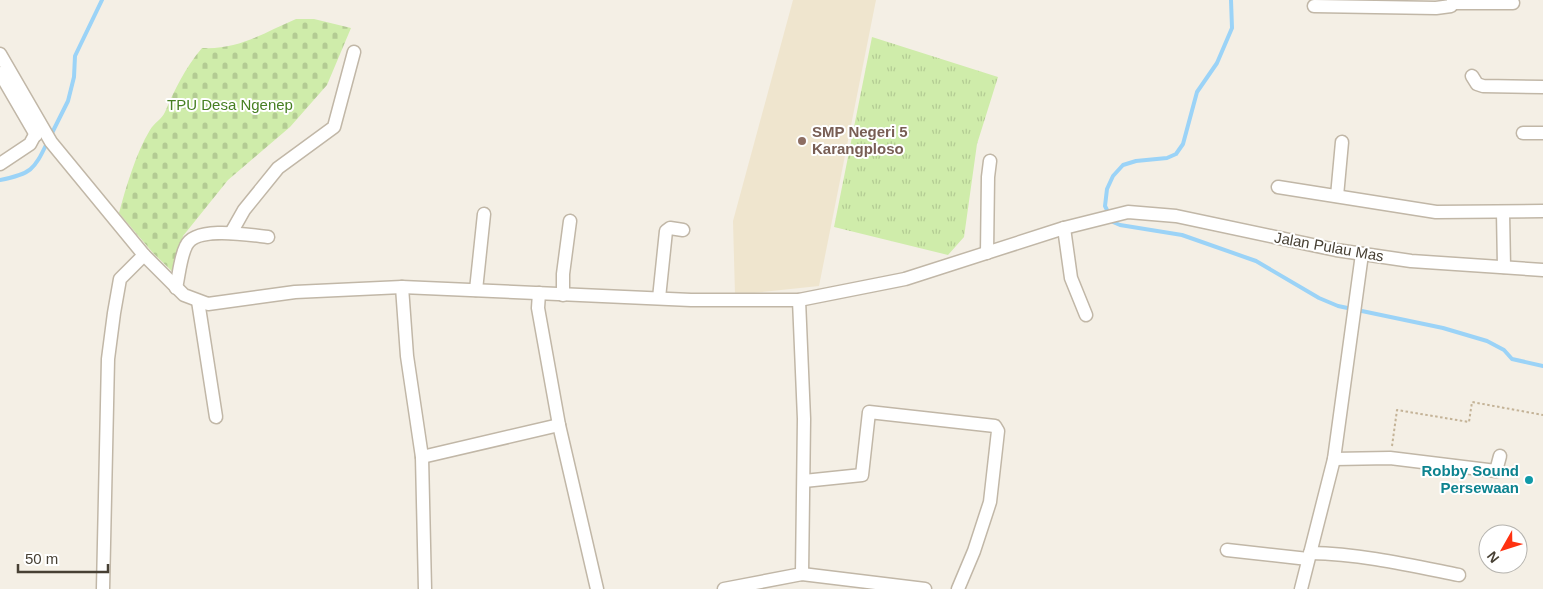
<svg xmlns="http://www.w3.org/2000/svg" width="1543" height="589" viewBox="0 0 1543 589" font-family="Helvetica,sans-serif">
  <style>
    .education { fill: #efe5ce }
    .cemetery { fill: url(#cemetery-stones) }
    .park { fill: url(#park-tufts) }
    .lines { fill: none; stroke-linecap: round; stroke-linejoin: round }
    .stream { stroke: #9bd3f7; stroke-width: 4 }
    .minor-casing { stroke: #c1b7a7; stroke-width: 15 }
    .path { stroke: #c4b397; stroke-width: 2; stroke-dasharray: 2.5 2.5; stroke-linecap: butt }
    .minor { stroke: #fff; stroke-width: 12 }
    .education-dot { fill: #8d6e63; stroke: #fff; stroke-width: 2 }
    .culture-dot { fill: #0f9aa8; stroke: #fff; stroke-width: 2 }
    .labels { text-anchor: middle; stroke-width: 4; stroke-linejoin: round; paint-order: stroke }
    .park-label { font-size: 15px; fill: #467f22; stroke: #fff }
    .education-label { font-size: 15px; font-weight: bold; fill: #785e54; stroke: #fff; text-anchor: start }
    .street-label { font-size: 15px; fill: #474034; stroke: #fff }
    .culture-label { font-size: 15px; font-weight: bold; fill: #0d838f; stroke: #fff; text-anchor: end }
  </style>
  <defs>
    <pattern id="cemetery-stones" width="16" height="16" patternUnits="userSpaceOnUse" patternTransform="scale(1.25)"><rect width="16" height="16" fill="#cfecaa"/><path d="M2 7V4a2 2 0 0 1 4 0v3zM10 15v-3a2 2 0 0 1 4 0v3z" fill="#b3cb93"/></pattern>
    <pattern id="park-tufts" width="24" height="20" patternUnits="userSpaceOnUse" patternTransform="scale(1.25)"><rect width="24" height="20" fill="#cfecaa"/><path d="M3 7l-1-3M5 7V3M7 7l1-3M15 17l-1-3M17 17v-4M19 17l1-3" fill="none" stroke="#b3cb93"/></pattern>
  </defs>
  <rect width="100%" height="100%" fill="#f4efe5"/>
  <!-- education -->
  <polygon class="education" points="793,0 876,0 819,286 735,295 733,221"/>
  <!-- cemetery -->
  <path class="cemetery" d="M 296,19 L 314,19 L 351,28 L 327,85 L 290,127 L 228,180 L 183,236 L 176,275 L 153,253 L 119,213 C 126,187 136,153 150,130 C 154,123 162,119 165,112 C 175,89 185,68 202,48 C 239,50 263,33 296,19 Z"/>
  <!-- park -->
  <polygon class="park" points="872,37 998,77 977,144 964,237 948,255 834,227"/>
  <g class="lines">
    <!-- stream -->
    <g class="stream">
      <polyline points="1231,0 1232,28 1217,63 1197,92 1183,144 1176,154 1167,158 1136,161 1123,165 1113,176 1107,189 1105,206 1113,222 1120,225 1182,235 1256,261 1319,298 1338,306 1443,328 1487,341 1504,350 1512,359 1543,366"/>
      <polyline points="50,137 68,101 74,77 75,56 102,0"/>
      <path d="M 0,180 C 31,174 34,170 47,143"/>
    </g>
    <defs>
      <g id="minor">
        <polyline points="1453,0 1453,3 1513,3"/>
        <polyline points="1314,6 1436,8 1451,6 1453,3"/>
        <polyline points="0,54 51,142 144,255 184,295 208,304 295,292 402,287 691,300 799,300 905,279 1064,228 1128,212 1176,216 1336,250 1411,261 1543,270"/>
        <polyline points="0,73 36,135"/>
        <polyline points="1472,76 1477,84 1483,86 1543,87"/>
        <polyline points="1523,133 1543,133"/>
        <polyline points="0,164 30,144 38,129"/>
        <polyline points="1278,187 1436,212 1543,211"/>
        <polyline points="1337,196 1342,142"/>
        <polyline points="1503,212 1504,267"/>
        <polyline points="1064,228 1071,278 1086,315"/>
        <polyline points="231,233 244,210 278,168 334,127 354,52"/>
        <polyline points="987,253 988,177 990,161"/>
        <polyline points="402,287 407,356 422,457 425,589"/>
        <path d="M 176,288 C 179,275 180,258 186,246 C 195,225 250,235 268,237"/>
        <polyline points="476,290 484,214"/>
        <polyline points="539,293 538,308 559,425 597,589"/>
        <polyline points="563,295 563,274 570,221"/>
        <polyline points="659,298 666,231 670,228 683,230"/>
        <polyline points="799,300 804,419 802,574"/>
        <polyline points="198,301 216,417"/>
        <polyline points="422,457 559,425"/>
        <polyline points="1334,459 1390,458 1496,471 1500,456"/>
        <polyline points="804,481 862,475 869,412 995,426 998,431 990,502 974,551 958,589"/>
        <polyline points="1227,550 1308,559"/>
        <path d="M 1310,553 C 1362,554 1409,565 1459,575"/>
        <polyline points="103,589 108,359 114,313 120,279 144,255"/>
        <polyline points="724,589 802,574 925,589"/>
        <polyline points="1301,589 1334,459 1362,254"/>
      </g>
    </defs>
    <!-- minor casing -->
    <use href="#minor" class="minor-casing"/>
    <!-- path -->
    <polyline class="path" points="1392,446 1397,410 1469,422 1472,402 1543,415"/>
    <!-- minor -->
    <use href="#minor" class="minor"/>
  </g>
  <!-- markers -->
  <circle class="education-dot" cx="802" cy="141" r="5"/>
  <circle class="culture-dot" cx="1529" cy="480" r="5"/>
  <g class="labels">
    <!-- park labels -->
    <g class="park-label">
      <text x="230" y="110">TPU Desa Ngenep</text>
    </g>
    <!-- education labels -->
    <g class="education-label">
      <text x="812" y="137">SMP Negeri 5<tspan x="812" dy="17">Karangploso</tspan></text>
    </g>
    <!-- street labels -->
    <g class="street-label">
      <text transform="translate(1329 247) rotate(10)" y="5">Jalan Pulau Mas</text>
    </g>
    <!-- culture labels -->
    <g class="culture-label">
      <text x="1519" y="476">Robby Sound<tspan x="1519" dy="17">Persewaan</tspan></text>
    </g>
  </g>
  <!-- north arrow -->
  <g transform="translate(1503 549) rotate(231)"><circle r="24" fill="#ffffff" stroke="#b5b3ae"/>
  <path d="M0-4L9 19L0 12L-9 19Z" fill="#ff3211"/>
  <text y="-8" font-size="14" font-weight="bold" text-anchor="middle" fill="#474034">N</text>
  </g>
  <!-- scale -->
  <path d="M18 564v8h90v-8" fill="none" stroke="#474034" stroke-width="2.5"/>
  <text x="25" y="564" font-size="15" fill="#474034" stroke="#ffffff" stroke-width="4" paint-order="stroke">50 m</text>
</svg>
